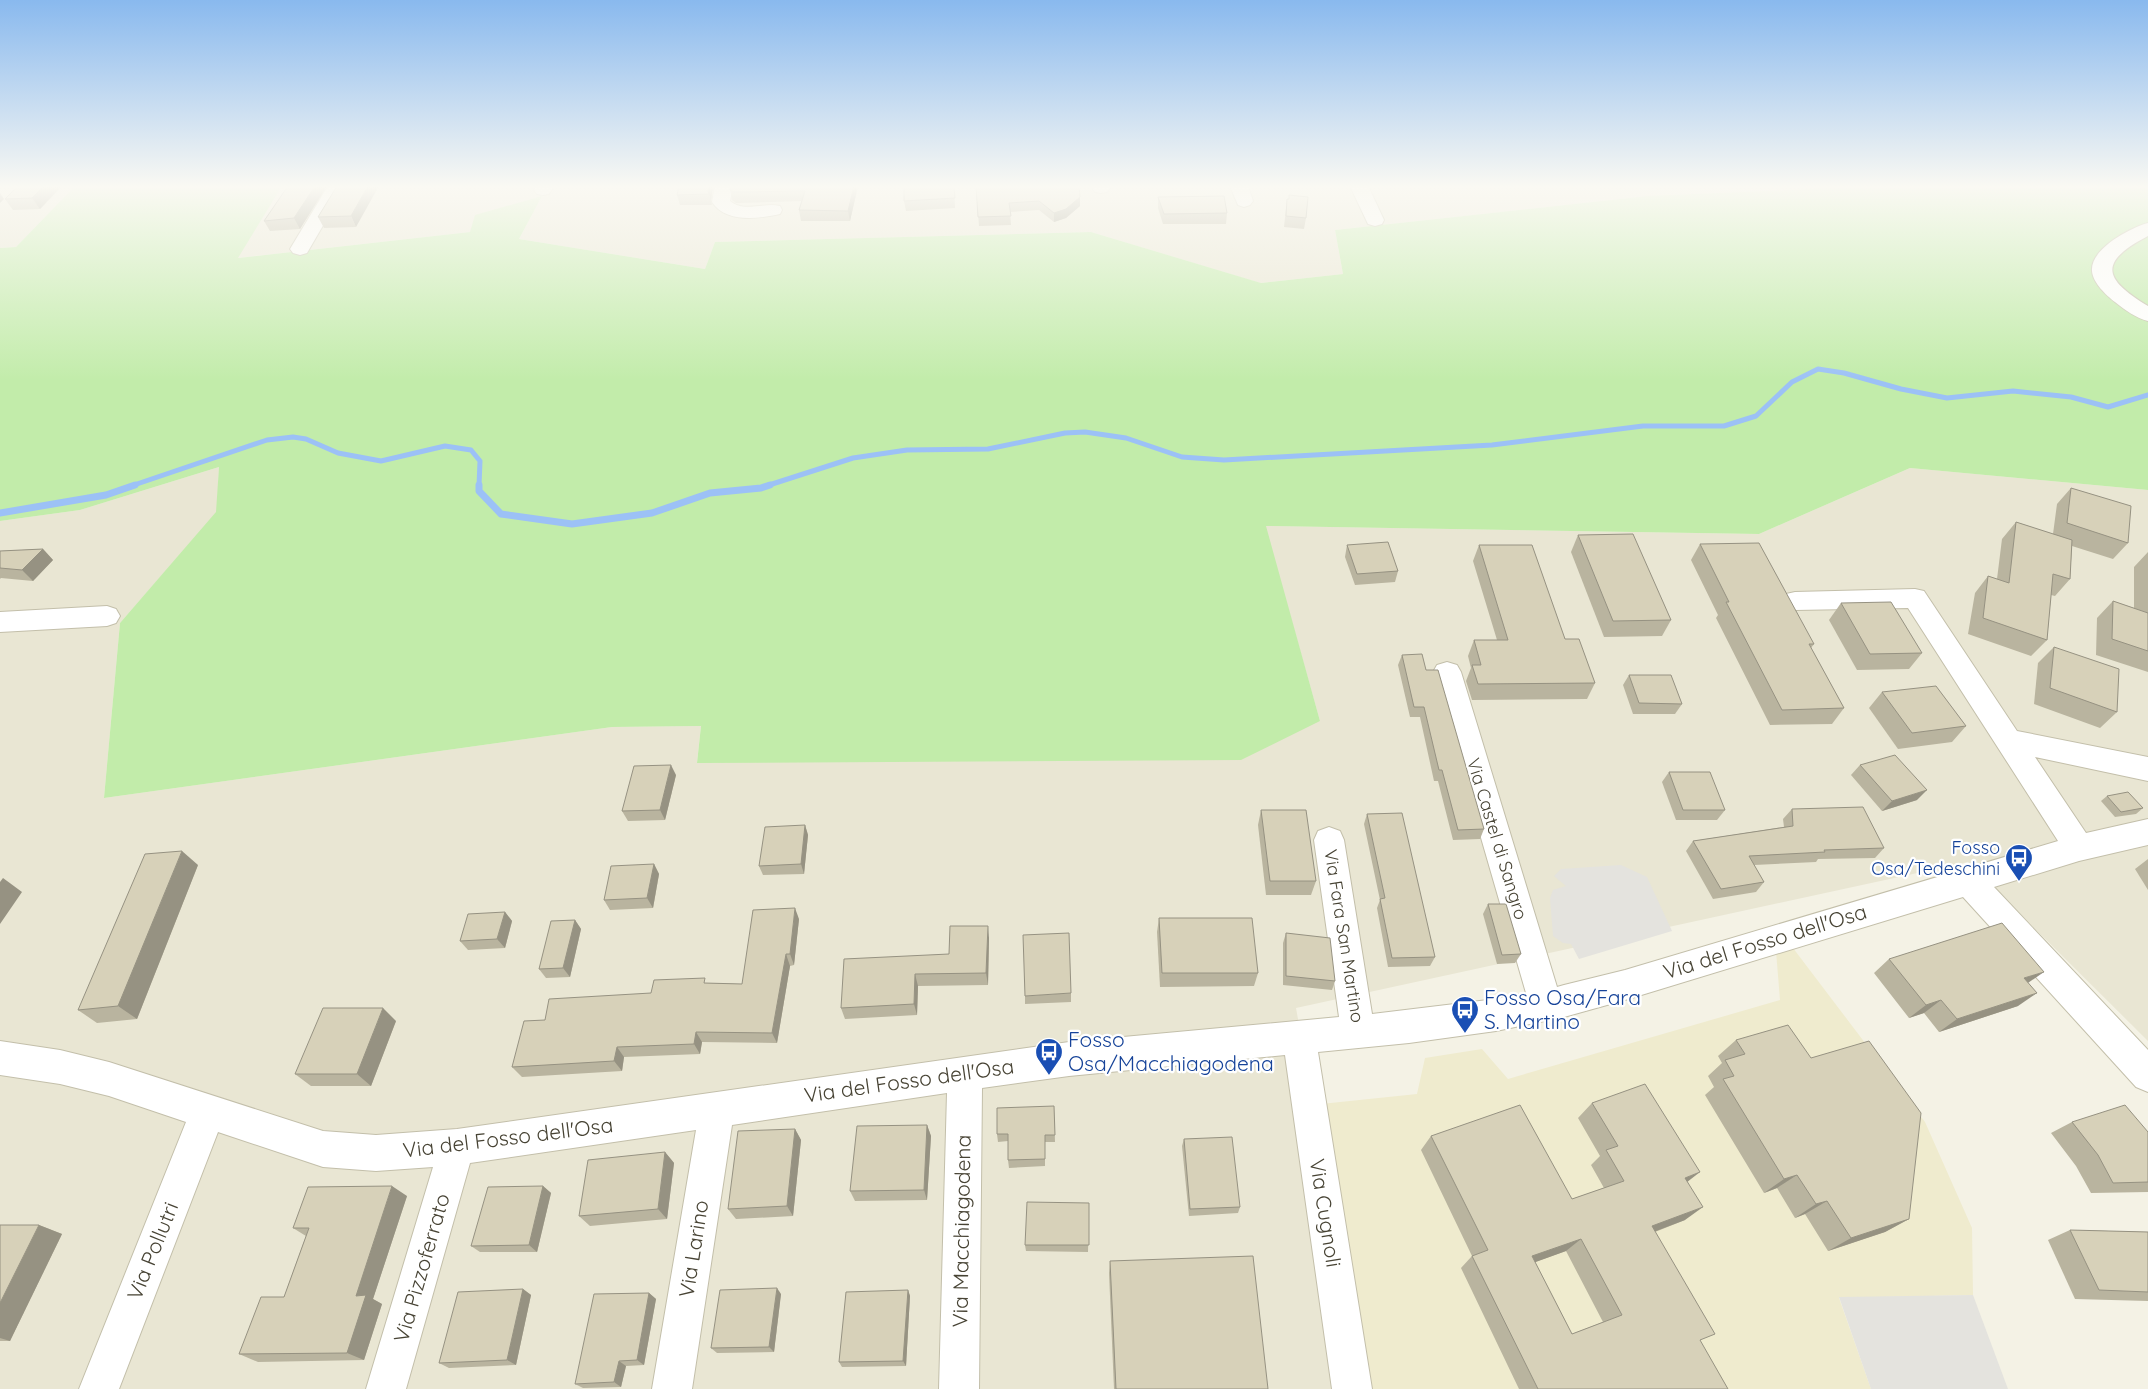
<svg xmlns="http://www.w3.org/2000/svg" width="2148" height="1389" viewBox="0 0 2148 1389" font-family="Quicksand,sans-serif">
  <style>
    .residential { fill: #e9e6d3 }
    .education { fill: #efebce }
    .green { fill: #c2ecaa }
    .parking { fill: #e4e3de }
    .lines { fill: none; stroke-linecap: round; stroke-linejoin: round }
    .stream-far1 { stroke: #9cc1f6; stroke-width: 5 }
    .stream { stroke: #9cc1f6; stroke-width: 7 }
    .minor-casing { stroke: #c3bfaa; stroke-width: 2 }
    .minor { fill: #fff; fill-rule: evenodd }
    .wall { fill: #b9b49f; fill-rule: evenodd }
    .shaded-wall { fill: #969282 }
    .building { fill: #d7d1b9; stroke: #969282; fill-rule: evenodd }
    .labels { text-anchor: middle; stroke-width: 4.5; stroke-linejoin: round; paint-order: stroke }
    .street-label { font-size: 18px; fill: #474334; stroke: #fff }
    .transit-label { font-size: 18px; fill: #164399; stroke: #fff; text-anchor: end }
    .near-street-label { font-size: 21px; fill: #474334; stroke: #fff }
    .near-transit-label { font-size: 21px; fill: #164399; stroke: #fff; text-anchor: start }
  </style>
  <rect width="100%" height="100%" fill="#f4f2e5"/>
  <!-- residential -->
  <g class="residential">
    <polygon points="0,186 75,186 16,247 0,248"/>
    <polygon points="282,186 1881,186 1647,196 1335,230 1343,274 1260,283 1091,232 715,242 705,269 519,239 542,196 470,232 237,258"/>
    <polygon points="219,467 217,512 120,623 104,798 612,727 701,726 697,762 1320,721 1265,526 1759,534 1910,468 2148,490 2148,1041 1968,862 1296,1008 1365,1389 0,1389 0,521 80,510"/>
  </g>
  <!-- education -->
  <polygon class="education" points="1793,948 1925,1122 1972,1228 1973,1295 1839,1298 1871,1389 1372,1389 1321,1104 1417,1094 1425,1058 1482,1049 1508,1079 1780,1000 1776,951"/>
  <!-- green -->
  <polygon class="green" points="75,186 282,186 238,258 470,232 475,215 542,196 519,239 705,269 715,242 1091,232 1261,283 1343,274 1335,230 1647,196 1881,186 2148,186 2148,490 1910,468 1759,534 1266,526 1320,721 1241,760 697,763 701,726 612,727 104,798 120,623 216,512 219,467 80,510 0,521 0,248 16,247"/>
  <!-- parking -->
  <g class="parking">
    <polygon points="1621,865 1647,877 1672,931 1579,959 1571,944 1563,943 1553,936 1550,898 1553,890 1566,886 1554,876 1561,869"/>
    <polygon points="1973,1295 2008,1389 1871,1389 1839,1297"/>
  </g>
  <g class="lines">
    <!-- stream-far1 -->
    <g class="stream-far1">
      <polyline points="131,486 267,440 293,437 306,439 338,453 381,461 445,446 471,450 480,461 479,486"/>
      <polyline points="766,486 853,458 907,450 988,449 1065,433 1085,432 1126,438 1182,457 1224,460 1492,445 1643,426 1724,426 1756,416 1792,382 1818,369 1844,373 1901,389 1947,398 2013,391 2071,397 2108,407 2148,395"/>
    </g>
    <!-- stream -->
    <g class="stream">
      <polyline points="479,485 479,491 501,514 572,524 652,513 710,493 761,488 770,485"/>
      <polyline points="0,513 106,495 135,485"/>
    </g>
    <defs>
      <g id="minor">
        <polygon points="328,186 346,186 307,253 300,255 293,253 290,249"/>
        <polygon points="536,186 554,186 549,194 543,195 537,194 534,190"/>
        <path d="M 715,186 L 733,186 L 730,201 C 744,213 763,202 780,206 L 782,210 L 780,214 C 757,219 726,223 712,202 Z"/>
        <polygon points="1091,186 1109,186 1110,188 1107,192 1101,193 1095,192"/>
        <polygon points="1230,186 1248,186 1253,201 1250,205 1244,207 1238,205"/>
        <polygon points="1350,186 1368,186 1384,220 1382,224 1375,226 1368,224"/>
        <path d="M 2148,223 L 2148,236 C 2098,262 2103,279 2148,306 L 2148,321 C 2136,318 2125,310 2115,302 C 2106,295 2093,283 2092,271 C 2090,249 2130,228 2148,223 Z"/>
        <polygon points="1915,589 1924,591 2017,731 2148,757 2148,781 2035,757 2086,833 2148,819 2148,845 2079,861 1994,887 2148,1050 2148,1092 2136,1087 1963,897 1625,1000 1564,1017 1496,1031 1409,1043 1318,1052 1372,1389 1332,1389 1285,1055 1069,1076 982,1088 979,1389 939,1389 947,1093 732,1125 692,1389 652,1389 696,1130 470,1163 406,1389 366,1389 433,1167 376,1171 323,1167 218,1132 119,1389 79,1389 186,1122 109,1096 60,1084 0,1075 0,1041 60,1050 109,1062 323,1131 376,1135 457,1129 1069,1042 1339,1017 1314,840 1318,831 1329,827 1340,831 1344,840 1372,1014 1496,999 1526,993 1433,672 1437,665 1447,662 1457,665 1461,672 1557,987 1564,985 1625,970 2058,841 1908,608 1795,610 1786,608 1782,601 1786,594 1795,592"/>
        <polygon points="107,606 116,609 120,616 116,623 107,626 0,632 0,612"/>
      </g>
    </defs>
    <!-- minor casing -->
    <use href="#minor" class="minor-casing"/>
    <!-- minor -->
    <use href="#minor" class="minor"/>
  </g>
  <!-- wall -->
  <g class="wall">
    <polygon points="18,186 62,186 40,209 13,210 5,199"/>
    <polygon points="288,186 327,186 300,229 270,231 264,221"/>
    <polygon points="337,186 356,227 324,228 318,217"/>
    <polygon points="713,186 711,200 712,205 680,205 677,195"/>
    <polygon points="858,186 850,221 801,221 799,210 802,201 736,203 732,200 730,190"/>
    <polygon points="954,186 955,208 906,211 904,201"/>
    <polygon points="976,186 1080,197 1080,206 1066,218 1054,222 1039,210 1010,212 1011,225 979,226"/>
    <polygon points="1158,197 1227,213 1226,224 1163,224 1158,208"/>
    <polygon points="1287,199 1306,218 1304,229 1284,227"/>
    <polygon points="2071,488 2128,543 2113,559 2072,546 2070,579 2055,596 2051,595 2047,640 2031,656 1968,634 1975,593 1988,576 1997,579 2002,539 2016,522 2053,534 2057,504"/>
    <polygon points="1578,535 1671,620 1662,636 1604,637 1571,552"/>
    <polygon points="1700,544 1814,644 1811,648 1844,708 1832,724 1770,725 1716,618 1718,615 1691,560"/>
    <polygon points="1347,545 1398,571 1395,582 1355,585 1345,557"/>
    <polygon points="1479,545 1565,639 1595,683 1587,699 1472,700 1466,681 1471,668 1468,656 1474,640 1497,640 1473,561"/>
    <polygon points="43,549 53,560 33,581 1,578 0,579 0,551"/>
    <polygon points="2148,552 2148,672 2096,655 2097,618 2113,601 2134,608 2134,567"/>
    <polygon points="1841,603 1922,653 1909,669 1857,670 1829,620"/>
    <polygon points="2054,647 2117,712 2100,728 2034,704 2038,663"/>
    <polygon points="1402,655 1426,670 1484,829 1480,839 1453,840 1438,781 1434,781 1420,717 1410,717 1398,665"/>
    <polygon points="1629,675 1682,704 1675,714 1633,714 1623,685"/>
    <polygon points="1882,692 1966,726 1952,742 1898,749 1869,708"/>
    <polygon points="1860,765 1917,800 1882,811 1851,775"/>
    <polygon points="1669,772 1725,810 1717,820 1676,820 1662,782"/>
    <polygon points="676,775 665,820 628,821 622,811"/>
    <polygon points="2107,796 2143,808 2136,814 2115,817 2101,801"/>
    <polygon points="1792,809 1884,848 1875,858 1818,859 1816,862 1754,865 1764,882 1756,892 1713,899 1686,851 1693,841 1784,827 1783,819"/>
    <polygon points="1261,810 1316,881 1311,895 1266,895 1258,825"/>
    <polygon points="1367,814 1435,957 1430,966 1388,967 1377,908 1380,900 1364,824"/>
    <polygon points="805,825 808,835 804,874 763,875 759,866"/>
    <polygon points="2148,859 2148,890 2135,869"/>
    <polygon points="654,864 659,874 653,908 610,910 604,900"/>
    <polygon points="198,865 137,1019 97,1023 78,1010"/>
    <polygon points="1488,904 1521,954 1515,963 1497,964 1483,914"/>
    <polygon points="505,912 512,921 505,948 468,950 460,941"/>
    <polygon points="1159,918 1258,973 1254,986 1160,987 1157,932"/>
    <polygon points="799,919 794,965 790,966 777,1043 702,1042 700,1054 624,1057 622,1071 522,1077 512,1067 545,1020 651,993 708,983 742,984"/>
    <polygon points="575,920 581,929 570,977 546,978 539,969"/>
    <polygon points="1286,933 1335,981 1332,990 1283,985 1283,943"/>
    <polygon points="989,938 988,985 918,986 917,1015 845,1019 841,1008 949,954"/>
    <polygon points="1889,959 2028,983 2018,1006 1939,1032 1924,1013 1909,1018 1874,973"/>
    <polygon points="1071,993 1071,1002 1025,1004 1025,996"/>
    <polygon points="396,1021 371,1086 311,1086 295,1074"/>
    <polygon points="1736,1040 1909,1219 1885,1232 1828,1251 1805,1214 1795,1218 1777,1188 1764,1193 1705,1095 1714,1087 1708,1076 1722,1063 1718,1056"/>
    <path d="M 1592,1103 L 1688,1182 L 1685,1220 L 1655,1232 L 1700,1342 L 1728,1389 L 1519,1389 L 1461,1268 L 1472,1256 L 1421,1150 L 1431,1136 L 1572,1199 L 1604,1188 L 1591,1165 L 1600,1156 L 1578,1118 ZM 1566,1251 L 1603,1322 L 1572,1334 L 1535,1262 Z"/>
    <polygon points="1054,1106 1055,1142 1045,1142 1045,1166 1009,1168 1008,1160 1008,1141 998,1142 997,1134"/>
    <polygon points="2072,1122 2148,1132 2148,1192 2091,1193 2076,1166 2051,1133"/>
    <polygon points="927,1125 931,1136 927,1200 855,1201 850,1191"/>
    <polygon points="795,1129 801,1140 793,1216 736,1219 728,1209"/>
    <polygon points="1184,1139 1240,1207 1238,1213 1189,1216 1182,1146"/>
    <polygon points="665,1152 674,1163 667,1219 590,1226 579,1216"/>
    <polygon points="543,1186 551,1193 537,1252 480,1252 471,1246"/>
    <polygon points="407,1196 373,1299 382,1304 364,1360 258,1362 239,1354 284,1297 306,1236 293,1228"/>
    <polygon points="1089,1203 1088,1252 1026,1251 1025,1245"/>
    <polygon points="0,1225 39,1225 62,1234 10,1341 0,1341"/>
    <polygon points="2070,1230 2148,1232 2148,1301 2075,1299 2048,1240"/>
    <polygon points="1110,1261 1268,1389 1114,1389 1109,1273"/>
    <polygon points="523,1289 531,1295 516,1365 449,1368 439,1363"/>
    <polygon points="908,1290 910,1296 906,1366 842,1367 839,1362"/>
    <polygon points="649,1293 656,1299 644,1365 626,1366 621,1387 583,1388 575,1384"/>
    <polygon points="781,1294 774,1352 717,1353 711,1348"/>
  </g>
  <!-- shaded-wall -->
  <g class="shaded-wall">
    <polygon points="44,186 62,186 40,209 32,198"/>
    <polygon points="315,186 327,186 300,229 294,218"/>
    <polygon points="368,186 379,186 356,227 351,216"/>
    <polygon points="709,186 713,186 711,200 708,191"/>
    <polygon points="854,186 858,186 850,221 848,211"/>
    <polygon points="0,193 4,199 0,203"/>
    <polygon points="1080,197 1080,206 1066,218 1054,222 1054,213"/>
    <polygon points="43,549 53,560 33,581 22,570"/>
    <polygon points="671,765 676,775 665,820 660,810"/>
    <polygon points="1927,790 1917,800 1882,811 1892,801"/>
    <polygon points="805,825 808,835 804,874 801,864"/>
    <polygon points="182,851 198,865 137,1019 118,1006"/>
    <polygon points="654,864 659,874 653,908 647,898"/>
    <polygon points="3,878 22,892 0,924 0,882"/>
    <polygon points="795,908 799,919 794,965 790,954"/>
    <polygon points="505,912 512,921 505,948 497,939"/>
    <polygon points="575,920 581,929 570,977 563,968"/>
    <polygon points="988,926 989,938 988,985 986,973"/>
    <polygon points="786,954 790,966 777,1043 772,1033"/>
    <polygon points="2044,972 2025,985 2024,978"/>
    <polygon points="915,974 918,986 917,1015 914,1004"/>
    <polygon points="2037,993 2018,1006 1939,1032 1957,1019"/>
    <polygon points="1941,1000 1924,1013 1909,1018 1926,1005"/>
    <polygon points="383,1008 396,1021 371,1086 357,1074"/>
    <polygon points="696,1032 702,1042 700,1054 694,1044"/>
    <polygon points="617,1047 624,1057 622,1071 614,1061"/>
    <polygon points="927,1125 931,1136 927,1200 924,1190"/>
    <polygon points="795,1129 801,1140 793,1216 787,1206"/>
    <polygon points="665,1152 674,1163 667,1219 658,1209"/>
    <polygon points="1700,1172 1682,1186 1685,1178"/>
    <polygon points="1797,1175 1777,1188 1764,1193 1784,1179"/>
    <polygon points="392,1186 407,1196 373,1299 382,1304 364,1360 347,1353 356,1296"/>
    <polygon points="543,1186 551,1193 537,1252 529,1245"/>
    <polygon points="1827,1201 1805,1214 1795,1218 1816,1204"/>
    <polygon points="1703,1207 1685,1220 1635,1239 1652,1226"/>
    <polygon points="1909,1219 1885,1232 1828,1251 1851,1238"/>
    <polygon points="39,1225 62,1234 10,1341 0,1338 0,1303"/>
    <polygon points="1581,1239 1566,1251 1519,1268 1532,1256"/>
    <polygon points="777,1288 781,1294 774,1352 769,1347"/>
    <polygon points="523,1289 531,1295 516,1365 507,1360"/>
    <polygon points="908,1290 910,1296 906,1366 903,1361"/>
    <polygon points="649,1293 656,1299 644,1365 637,1360"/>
    <polygon points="619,1361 626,1366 621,1387 614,1382"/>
  </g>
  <!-- building -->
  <g class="building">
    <polygon points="18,186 44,186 32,198 5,199"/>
    <polygon points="288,186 315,186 294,218 264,221"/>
    <polygon points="337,186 368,186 351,216 318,217"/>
    <polygon points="679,186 709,186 708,191 709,194 677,195"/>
    <polygon points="730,186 854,186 848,211 799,210 805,191 734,192 730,190"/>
    <polygon points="904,186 954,186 955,198 904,201"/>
    <polygon points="976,186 1079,186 1080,197 1066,209 1054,213 1039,201 1009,203 1011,216 978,217"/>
    <polygon points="1289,195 1308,197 1306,218 1286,216 1287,199 1289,199"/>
    <polygon points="1224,196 1227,213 1164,214 1158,197"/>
    <polygon points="2071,488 2131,506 2128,543 2067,523"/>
    <polygon points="2016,522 2072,540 2070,579 2053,574 2047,640 1983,618 1988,576 2009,583"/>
    <polygon points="1633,534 1671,620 1613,621 1578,535"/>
    <polygon points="1388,542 1398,571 1357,574 1347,545"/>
    <polygon points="1759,543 1814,644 1809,644 1844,708 1782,710 1726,602 1729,602 1700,544"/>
    <polygon points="1479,545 1532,545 1565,639 1579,639 1595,683 1478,684 1472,665 1481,665 1474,640 1508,640"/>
    <polygon points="43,549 22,570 0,568 0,551"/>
    <polygon points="2113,601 2148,613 2148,651 2112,639"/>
    <polygon points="1891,602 1922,653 1870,654 1841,603"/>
    <polygon points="2054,647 2119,669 2117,712 2050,688"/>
    <polygon points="1422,654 1426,670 1438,670 1484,829 1458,830 1442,770 1439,770 1424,707 1414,707 1402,655"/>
    <polygon points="1629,675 1671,675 1682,704 1639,703"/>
    <polygon points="1936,686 1966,726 1912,733 1882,692"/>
    <polygon points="1895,755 1927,790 1892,801 1860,765"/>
    <polygon points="671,765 660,810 622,811 634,766"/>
    <polygon points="1669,772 1710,772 1725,810 1683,810"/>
    <polygon points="2128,792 2143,808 2121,812 2107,796"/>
    <polygon points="1863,807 1884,848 1824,850 1825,852 1749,856 1764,882 1721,889 1693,841 1793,826 1792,809"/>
    <polygon points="1261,810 1306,810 1316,881 1270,881"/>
    <polygon points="1402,813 1435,957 1392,958 1380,899 1385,898 1367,814"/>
    <polygon points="805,825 801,864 759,866 765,827"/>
    <polygon points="182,851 118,1006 78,1010 145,854"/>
    <polygon points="654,864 647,898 604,900 611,866"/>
    <polygon points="1488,904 1506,904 1521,954 1502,955"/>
    <polygon points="795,908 790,954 786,954 772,1033 696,1032 694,1044 617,1047 614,1061 512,1067 524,1021 545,1020 549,999 651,993 654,980 705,978 704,983 742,984 753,910"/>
    <polygon points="505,912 497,939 460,941 468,914"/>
    <polygon points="1159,918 1252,918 1258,973 1162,973"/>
    <polygon points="575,920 563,968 539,969 551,921"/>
    <polygon points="2002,923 2044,972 2024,978 2037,993 1957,1019 1941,1000 1926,1005 1889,959"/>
    <polygon points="950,926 988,926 986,973 915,974 914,1004 841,1008 844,959 949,954"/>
    <polygon points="1069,933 1071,993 1025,996 1023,935"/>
    <polygon points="1286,933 1330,938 1335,981 1286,976"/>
    <polygon points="323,1008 383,1008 357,1074 295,1074"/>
    <polygon points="1788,1025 1811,1058 1869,1041 1921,1113 1909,1219 1851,1238 1827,1201 1816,1204 1797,1175 1784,1179 1723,1079 1734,1076 1725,1060 1745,1054 1736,1040"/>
    <path d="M 1645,1084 L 1700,1172 L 1685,1178 L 1703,1207 L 1652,1226 L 1715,1334 L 1700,1340 L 1728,1389 L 1538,1389 L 1472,1256 L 1488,1250 L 1431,1136 L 1520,1105 L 1572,1199 L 1624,1181 L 1606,1150 L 1618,1146 L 1592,1103 ZM 1581,1239 L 1622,1315 L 1572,1334 L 1532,1256 Z"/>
    <polygon points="2125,1105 2148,1132 2148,1182 2113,1183 2098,1155 2072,1122"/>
    <polygon points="1054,1106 1055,1135 1045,1135 1045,1159 1008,1160 1008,1134 997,1134 997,1108"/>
    <polygon points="927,1125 924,1190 850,1191 857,1126"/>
    <polygon points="795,1129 787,1206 728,1209 738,1131"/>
    <polygon points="1232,1137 1240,1207 1190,1209 1184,1139"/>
    <polygon points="665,1152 658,1209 579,1216 588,1160"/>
    <polygon points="392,1186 356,1296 366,1295 347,1353 239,1354 261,1297 284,1297 309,1228 293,1228 308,1187"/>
    <polygon points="543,1186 529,1245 471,1246 488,1187"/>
    <polygon points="1027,1202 1089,1203 1089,1245 1025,1245"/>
    <polygon points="0,1225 39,1225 0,1303"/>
    <polygon points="2070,1230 2148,1232 2148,1292 2099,1290"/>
    <polygon points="1253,1256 1268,1389 1116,1389 1110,1261"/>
    <polygon points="777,1288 769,1347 711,1348 720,1290"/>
    <polygon points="523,1289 507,1360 439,1363 458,1292"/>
    <polygon points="908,1290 903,1361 839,1362 846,1292"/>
    <polygon points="649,1293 637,1360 619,1361 614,1382 575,1384 594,1294"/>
  </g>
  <!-- sky -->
  <linearGradient id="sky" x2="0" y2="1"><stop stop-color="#89b9ee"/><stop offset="0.49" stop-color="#faf9f3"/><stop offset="1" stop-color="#faf9f3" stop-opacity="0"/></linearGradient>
  <rect width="2148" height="381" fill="url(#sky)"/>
  <!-- icons -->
  <defs>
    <symbol id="bus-pin" viewBox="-11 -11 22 30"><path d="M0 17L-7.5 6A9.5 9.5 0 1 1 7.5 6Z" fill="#1a4fb4" stroke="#fff"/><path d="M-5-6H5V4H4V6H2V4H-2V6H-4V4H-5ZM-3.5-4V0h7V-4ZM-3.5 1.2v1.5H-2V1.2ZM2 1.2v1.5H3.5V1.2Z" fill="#fff"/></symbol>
  </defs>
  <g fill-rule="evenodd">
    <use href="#bus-pin" x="2003" y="842" width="32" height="43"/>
    <use href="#bus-pin" x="1449" y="994" width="32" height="43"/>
    <use href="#bus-pin" x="1033" y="1036" width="32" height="43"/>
  </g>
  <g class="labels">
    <!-- street labels -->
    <g class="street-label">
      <text transform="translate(1497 839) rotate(73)" y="6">Via Castel di Sangro</text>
      <text transform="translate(1344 936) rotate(81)" y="6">Via Fara San Martino</text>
    </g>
    <!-- transit labels -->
    <g class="transit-label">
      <text x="2000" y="854">Fosso<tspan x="2000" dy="21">Osa/Tedeschini</tspan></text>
    </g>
    <!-- near-street labels -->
    <g class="near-street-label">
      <text transform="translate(1765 942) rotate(-17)" y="7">Via del Fosso dell'Osa</text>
      <text transform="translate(909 1081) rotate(-8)" y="7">Via del Fosso dell'Osa</text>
      <text transform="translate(508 1138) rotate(-7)" y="7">Via del Fosso dell'Osa</text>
      <text transform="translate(1325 1213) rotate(81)" y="7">Via Cugnoli</text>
      <text transform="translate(962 1231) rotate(-89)" y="7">Via Macchiagodena</text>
      <text transform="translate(694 1249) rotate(-81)" y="7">Via Larino</text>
      <text transform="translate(153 1251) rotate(-68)" y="7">Via Pollutri</text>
      <text transform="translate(422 1268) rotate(-74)" y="7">Via Pizzoferrato</text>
    </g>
    <!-- near-transit labels -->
    <g class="near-transit-label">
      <text x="1484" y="1005">Fosso Osa/Fara<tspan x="1484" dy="24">S. Martino</tspan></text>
      <text x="1068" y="1047">Fosso<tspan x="1068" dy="24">Osa/Macchiagodena</tspan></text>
    </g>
  </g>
</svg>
